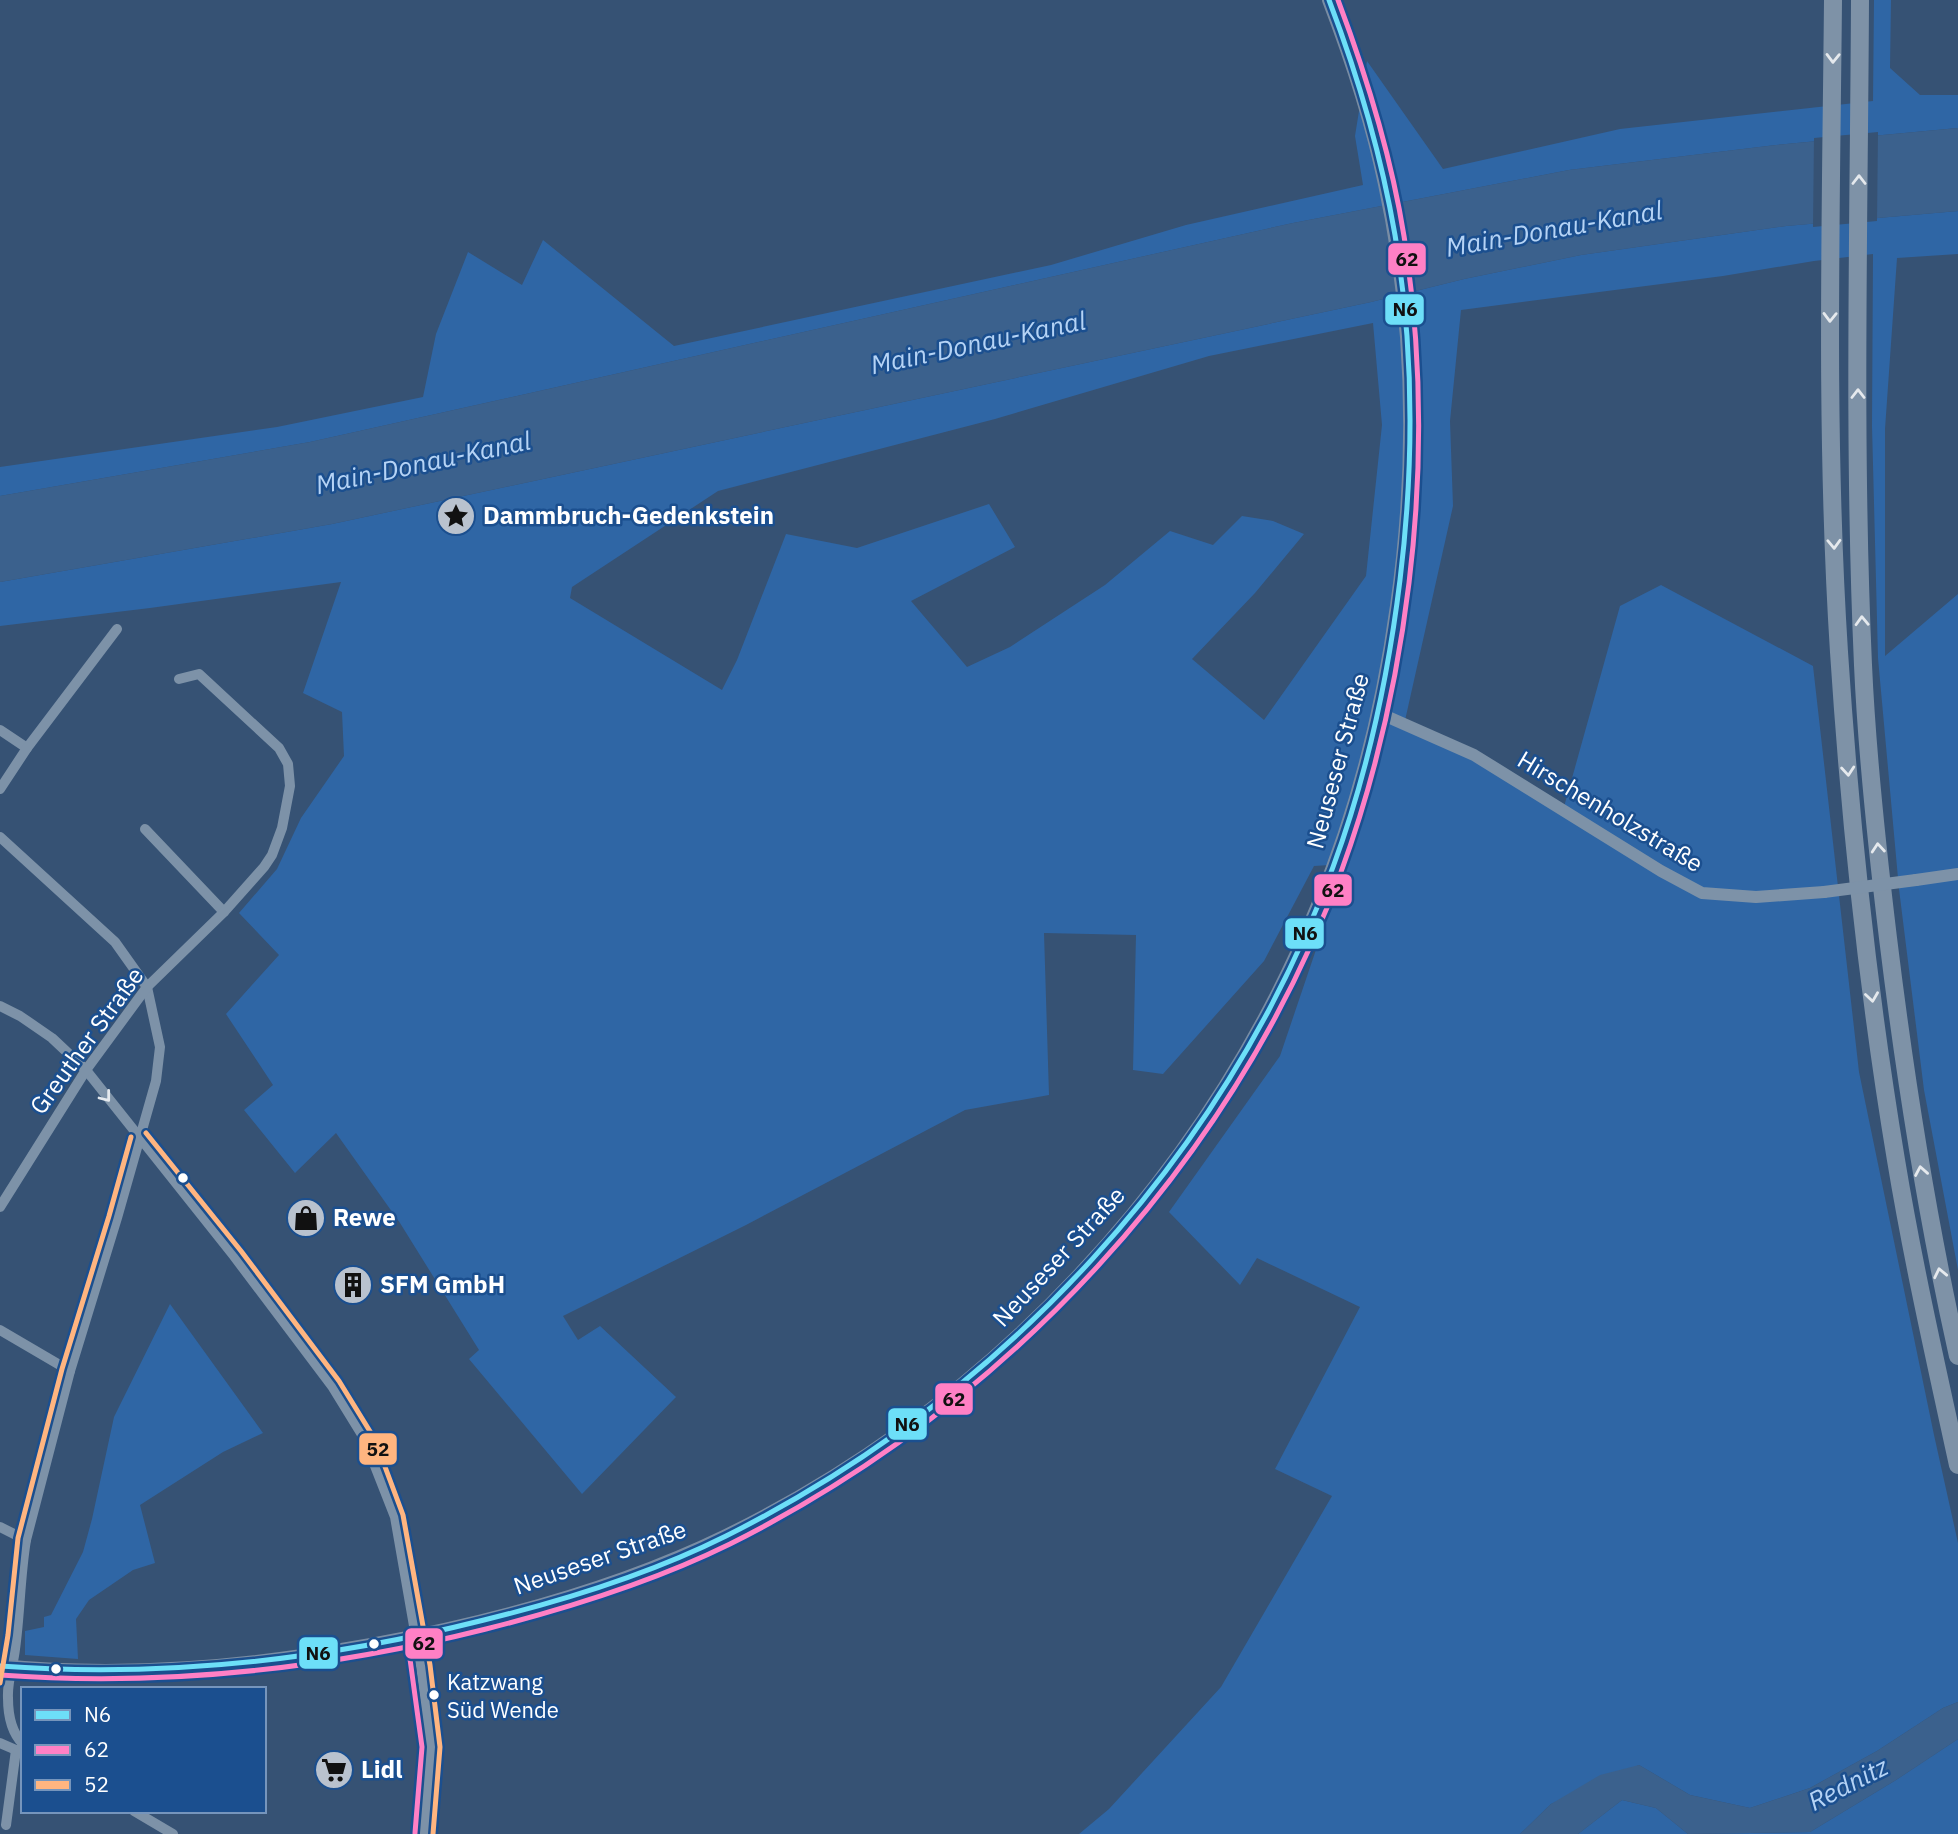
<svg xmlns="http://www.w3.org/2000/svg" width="1958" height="1834" viewBox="0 0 1958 1834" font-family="'IBM Plex Sans',sans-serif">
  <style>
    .green { fill: #2f66a5; fill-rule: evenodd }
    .water { fill: #3b618d }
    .pier { fill: #365274 }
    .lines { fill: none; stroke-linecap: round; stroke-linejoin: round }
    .minor { stroke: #7d92a8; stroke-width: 10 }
    .tertiary { stroke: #7d92a8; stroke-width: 12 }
    .secondary { stroke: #798da4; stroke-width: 14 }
    .motorway { stroke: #7e92a7; stroke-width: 18 }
    .tertiary-bridge { stroke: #7d92a8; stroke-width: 12 }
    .bus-1-casing { stroke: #1b4f8f; stroke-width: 10 }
    .bus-2-casing { stroke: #1b4f8f; stroke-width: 10 }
    .bus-3-casing { stroke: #1b4f8f; stroke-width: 10 }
    .bus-1 { stroke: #6ddff8; stroke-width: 5 }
    .bus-2 { stroke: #ff80c5; stroke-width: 5 }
    .bus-3 { stroke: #ffb580; stroke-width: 5 }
    .oneway { stroke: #e5e9ed }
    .oneway2 { stroke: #e5e9ee }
    .bus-dot { fill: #fff; stroke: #1b4f8f; stroke-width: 2.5 }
    .labels { text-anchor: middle; stroke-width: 5; stroke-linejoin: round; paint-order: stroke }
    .bus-label { font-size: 22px; fill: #fff; stroke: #1b4f8f; text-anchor: start }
    .poi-label { font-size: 24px; font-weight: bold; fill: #fff; stroke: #1b4f8f; text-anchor: start }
    .street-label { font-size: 24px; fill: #fff; stroke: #1b4f8f }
    .water-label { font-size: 26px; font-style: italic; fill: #b5d3f5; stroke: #1b4f8f }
    .line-badge { stroke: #1b4f8f; stroke-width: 2.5 }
    .pale-badge-label { font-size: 19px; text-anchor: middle; font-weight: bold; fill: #111 }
  </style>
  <rect width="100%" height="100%" fill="#365274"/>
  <!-- green -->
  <g class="green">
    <polygon points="1874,0 1891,0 1890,68 1920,95 1958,95 1958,128 1776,145 1569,170 1293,223 310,442 0,496 0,467 277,427 423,397 436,334 468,252 522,285 543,240 674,346 1051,265 1186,225 1363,185 1355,136 1367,61 1443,169 1620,129 1873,101"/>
    <path d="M 1958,211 L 1958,254 L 1897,258 L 1885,429 L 1885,656 L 1958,594 L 1958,1270 L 1924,1090 L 1899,889 L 1878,658 L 1872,426 L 1873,254 L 1814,261 L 1723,276 L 1461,310 L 1450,421 L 1453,506 L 1404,725 L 1472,758 L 1562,814 L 1620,606 L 1661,585 L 1813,666 L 1859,1072 L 1934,1435 L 1958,1543 L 1958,1702 L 1943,1708 L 1877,1751 L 1810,1788 L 1750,1808 L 1690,1795 L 1639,1765 L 1551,1804 L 1520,1834 L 1079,1834 L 1109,1809 L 1221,1687 L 1332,1496 L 1275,1469 L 1360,1307 L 1257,1258 L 1240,1285 L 1169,1212 L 1280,1056 L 1345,864 L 1314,866 L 1264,961 L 1163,1074 L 1133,1070 L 1136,935 L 1044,933 L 1049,1095 L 965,1110 L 746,1225 L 563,1316 L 578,1340 L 600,1326 L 676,1397 L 582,1494 L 469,1359 L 479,1350 L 400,1223 L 336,1133 L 295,1173 L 244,1110 L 273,1085 L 226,1014 L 279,955 L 239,913 L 277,869 L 301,818 L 344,756 L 342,712 L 303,693 L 341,582 L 150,608 L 0,626 L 0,582 L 332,524 L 1371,302 L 1464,279 L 1581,255 L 1786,226 ZM 1373,323 L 1382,425 L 1366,576 L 1264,720 L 1192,659 L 1255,593 L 1304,534 L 1273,521 L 1242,516 L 1213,545 L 1170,531 L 1105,585 L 1010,647 L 967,667 L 911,601 L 1015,547 L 989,504 L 857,548 L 786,534 L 737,660 L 722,690 L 570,598 L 572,587 L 718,491 L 995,419 L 1209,356 Z"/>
    <polygon points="170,1304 263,1433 223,1452 140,1505 155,1563 133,1570 89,1600 76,1619 78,1659 25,1655 25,1631 44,1627 44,1617 51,1615 83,1552 92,1519 114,1417"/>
    <polygon points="1958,1739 1958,1834 1578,1834 1622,1800 1656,1808 1688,1834 1810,1832 1896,1780"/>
  </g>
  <!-- water -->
  <g class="water">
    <polygon points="1958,128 1958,211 1786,226 1581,255 1464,279 1371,302 332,524 0,582 0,496 310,442 1293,223 1569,170 1776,145"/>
    <polygon points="1958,1702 1958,1739 1896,1780 1810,1832 1688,1834 1656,1808 1622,1800 1578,1834 1520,1834 1551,1804 1600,1775 1639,1765 1690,1795 1750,1808 1810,1788 1877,1751 1943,1708"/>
  </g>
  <!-- pier -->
  <polygon class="pier" points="1878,132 1877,221 1813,227 1814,138"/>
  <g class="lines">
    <!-- minor -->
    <g class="minor">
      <polyline points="0,730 27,748"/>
      <polyline points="0,789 27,748 117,629"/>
      <polyline points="145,829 224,912"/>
      <path d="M 0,837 L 115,942 L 147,987 L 160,1047 L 156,1081 L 117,1218 L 70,1371 L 26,1540 C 20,1576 20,1613 15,1649 C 13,1666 7,1682 8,1698 C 8,1715 11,1732 23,1744"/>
      <polyline points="0,1006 20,1016 52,1038 86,1070 234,1256 332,1386 364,1438 395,1517 421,1666 431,1747 424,1834"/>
      <polyline points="0,1207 86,1070 147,987 224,912 264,867 272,855 282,828 290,786 288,764 279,748 199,674 179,679"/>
      <polyline points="0,1330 70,1371"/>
      <polyline points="0,1527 26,1540"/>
      <polyline points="0,1743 16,1750 23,1750"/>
      <polyline points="134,1811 173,1834"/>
      <polyline points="6,1825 16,1750"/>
    </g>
    <!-- tertiary -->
    <g class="tertiary">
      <polyline points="1378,711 1388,717 1474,755 1661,871 1702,893 1756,897 1824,892"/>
      <polyline points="1916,880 1958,874"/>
    </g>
    <!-- secondary -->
    <path class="secondary" d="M 0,1666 C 125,1678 248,1667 371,1645 C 489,1623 617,1589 726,1536 C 992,1406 1207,1178 1319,903 C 1358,809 1383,707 1397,606 C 1417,466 1415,323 1385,184 C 1372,122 1352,60 1329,0"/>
    <!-- motorway -->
    <g class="motorway">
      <path d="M 1833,0 C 1831,217 1825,435 1839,652 C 1850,822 1868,992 1896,1160 C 1913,1263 1936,1364 1958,1465"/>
      <path d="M 1860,0 C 1859,221 1853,443 1863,665 C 1867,756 1877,847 1888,938 C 1905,1078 1927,1218 1958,1356"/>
    </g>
    <!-- tertiary-bridge -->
    <polyline class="tertiary-bridge" points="1824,892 1916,880"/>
    <defs>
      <path id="bus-1" d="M 0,1666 C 163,1678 325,1660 484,1620 C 566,1600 650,1574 726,1536 C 1002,1398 1225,1158 1333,867 C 1367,775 1388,678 1400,580 C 1414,466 1414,349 1395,235 C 1381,154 1358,76 1329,0"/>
      <g id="bus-2">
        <polyline points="407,1637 422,1747 415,1833"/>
        <path d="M 0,1675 C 164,1687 327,1669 486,1629 C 569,1608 653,1582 730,1544 C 1007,1405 1232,1164 1341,872 C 1375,779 1397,682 1409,583 C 1423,468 1422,351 1404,236 C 1391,155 1367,77 1338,0"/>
      </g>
      <g id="bus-3">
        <polyline points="146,1133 241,1251 339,1381 371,1433 378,1448 403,1515 430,1665 440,1747 433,1834"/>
        <polyline points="0,1683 8,1635 18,1538 62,1369 109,1216 131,1137"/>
      </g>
    </defs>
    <!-- bus-1 casing -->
    <use href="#bus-1" class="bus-1-casing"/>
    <!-- bus-2 casing -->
    <use href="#bus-2" class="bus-2-casing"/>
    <!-- bus-3 casing -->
    <use href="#bus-3" class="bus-3-casing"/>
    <!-- bus-1 -->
    <use href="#bus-1" class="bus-1"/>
    <!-- bus-2 -->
    <use href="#bus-2" class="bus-2"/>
    <!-- bus-3 -->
    <use href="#bus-3" class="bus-3"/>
  </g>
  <!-- one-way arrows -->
  <defs><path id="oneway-chevron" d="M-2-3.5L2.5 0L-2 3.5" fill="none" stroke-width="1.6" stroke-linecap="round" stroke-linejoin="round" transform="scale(1.75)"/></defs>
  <g class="oneway">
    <use href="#oneway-chevron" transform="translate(1833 58) rotate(91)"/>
    <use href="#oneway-chevron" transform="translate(1859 180) rotate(-90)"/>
    <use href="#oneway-chevron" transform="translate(1830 317) rotate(91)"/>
    <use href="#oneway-chevron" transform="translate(1858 394) rotate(-90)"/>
    <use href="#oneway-chevron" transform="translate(1834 544) rotate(88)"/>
    <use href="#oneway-chevron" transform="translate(1862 621) rotate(-92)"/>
    <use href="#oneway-chevron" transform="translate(1848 771) rotate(85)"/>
    <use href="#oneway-chevron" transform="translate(1878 848) rotate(-95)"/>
    <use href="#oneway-chevron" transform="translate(1872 997) rotate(82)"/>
    <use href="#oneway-chevron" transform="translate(1921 1171) rotate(-100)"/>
    <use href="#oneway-chevron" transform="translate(1940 1273) rotate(-102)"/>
  </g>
  <use class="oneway2" href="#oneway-chevron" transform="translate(106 1097) rotate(52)"/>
  <!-- icons -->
  <defs>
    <symbol id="sight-disc" viewBox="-11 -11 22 22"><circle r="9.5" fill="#b9c2ce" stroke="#1b4f8f"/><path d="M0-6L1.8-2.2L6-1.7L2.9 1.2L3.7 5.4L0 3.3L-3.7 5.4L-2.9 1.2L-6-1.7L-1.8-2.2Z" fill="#111"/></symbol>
    <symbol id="shop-disc" viewBox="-11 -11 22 22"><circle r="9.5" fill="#b9c2ce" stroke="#1b4f8f"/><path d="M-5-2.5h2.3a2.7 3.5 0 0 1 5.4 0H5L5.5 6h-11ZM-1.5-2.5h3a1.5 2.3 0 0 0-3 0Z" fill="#111"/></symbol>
    <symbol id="building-disc" viewBox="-11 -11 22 22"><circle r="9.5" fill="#b9c2ce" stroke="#1b4f8f"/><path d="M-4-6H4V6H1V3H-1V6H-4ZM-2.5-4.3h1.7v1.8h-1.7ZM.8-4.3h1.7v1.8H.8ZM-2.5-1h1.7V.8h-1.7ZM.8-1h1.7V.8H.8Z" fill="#111"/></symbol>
    <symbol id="supermarket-disc" viewBox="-11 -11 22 22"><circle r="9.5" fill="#b9c2ce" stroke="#1b4f8f"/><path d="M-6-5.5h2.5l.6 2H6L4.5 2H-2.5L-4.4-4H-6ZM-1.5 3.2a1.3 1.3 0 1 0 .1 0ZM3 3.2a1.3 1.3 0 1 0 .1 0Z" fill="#111"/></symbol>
  </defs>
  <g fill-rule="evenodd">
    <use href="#sight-disc" x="434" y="494" width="44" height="44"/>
    <use href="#shop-disc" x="284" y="1196" width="44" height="44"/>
    <use href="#building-disc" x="331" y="1263" width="44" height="44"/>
    <use href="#supermarket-disc" x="312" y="1748" width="44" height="44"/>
  </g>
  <!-- markers -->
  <g class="bus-dot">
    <circle cx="183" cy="1178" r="6"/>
    <circle cx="374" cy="1644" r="6"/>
    <circle cx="56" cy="1669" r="6"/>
    <circle cx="434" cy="1695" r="6"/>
  </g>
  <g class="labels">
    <!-- bus labels -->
    <g class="bus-label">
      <text x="447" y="1690">Katzwang<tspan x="447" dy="28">Süd Wende</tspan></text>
    </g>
    <!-- poi labels -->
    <g class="poi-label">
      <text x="483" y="524">Dammbruch-Gedenkstein</text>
      <text x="333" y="1226">Rewe</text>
      <text x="380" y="1293">SFM GmbH</text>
      <text x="361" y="1778">Lidl</text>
    </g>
    <!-- street labels -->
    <g class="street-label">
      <text transform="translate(1338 761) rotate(-75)" y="8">Neuseser Straße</text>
      <text transform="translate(1610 812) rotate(31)" y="8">Hirschenholzstraße</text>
      <text transform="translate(87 1041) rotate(-54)" y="8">Greuther Straße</text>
      <text transform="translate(1059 1257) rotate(-47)" y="8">Neuseser Straße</text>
      <text transform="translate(600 1558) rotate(-19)" y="8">Neuseser Straße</text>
    </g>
    <!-- water labels -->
    <g class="water-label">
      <text transform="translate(1554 229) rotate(-10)" y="9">Main-Donau-Kanal</text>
      <text transform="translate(978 343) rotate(-12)" y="9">Main-Donau-Kanal</text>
      <text transform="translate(423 463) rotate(-12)" y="9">Main-Donau-Kanal</text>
      <text transform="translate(1848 1784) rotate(-27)" y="9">Rednitz</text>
    </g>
  </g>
  <g class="line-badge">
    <rect x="1387" y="242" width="40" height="34" rx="7" fill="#ff80c5"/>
    <rect x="1384" y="293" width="41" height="33" rx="7" fill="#6ddff8"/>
    <rect x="1313" y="873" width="40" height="34" rx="7" fill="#ff80c5"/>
    <rect x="1284" y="917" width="41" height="33" rx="7" fill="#6ddff8"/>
    <rect x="934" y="1382" width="40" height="34" rx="7" fill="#ff80c5"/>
    <rect x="887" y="1407" width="41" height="34" rx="7" fill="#6ddff8"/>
    <rect x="358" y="1432" width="40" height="34" rx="7" fill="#ffb580"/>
    <rect x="404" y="1627" width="40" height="33" rx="7" fill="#ff80c5"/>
    <rect x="298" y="1636" width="41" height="34" rx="7" fill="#6ddff8"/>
  </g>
  <g class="pale-badge-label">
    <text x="1407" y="266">62</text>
    <text x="1405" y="316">N6</text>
    <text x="1333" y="897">62</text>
    <text x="1305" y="940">N6</text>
    <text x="954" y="1406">62</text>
    <text x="907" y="1431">N6</text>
    <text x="378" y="1456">52</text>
    <text x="424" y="1650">62</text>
    <text x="318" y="1660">N6</text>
  </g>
  <!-- legend -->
  <rect x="21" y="1687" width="245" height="126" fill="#1b4f8f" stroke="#7695bc" stroke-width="2"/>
  <rect x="35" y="1710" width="35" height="10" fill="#6ddff8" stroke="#7695bc" stroke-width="2"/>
  <text x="84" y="1722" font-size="21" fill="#ffffff">N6</text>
  <rect x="35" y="1745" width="35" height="10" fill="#ff80c5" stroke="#7695bc" stroke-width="2"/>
  <text x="84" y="1757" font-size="21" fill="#ffffff">62</text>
  <rect x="35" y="1780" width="35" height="10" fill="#ffb580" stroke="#7695bc" stroke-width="2"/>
  <text x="84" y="1792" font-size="21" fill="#ffffff">52</text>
</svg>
